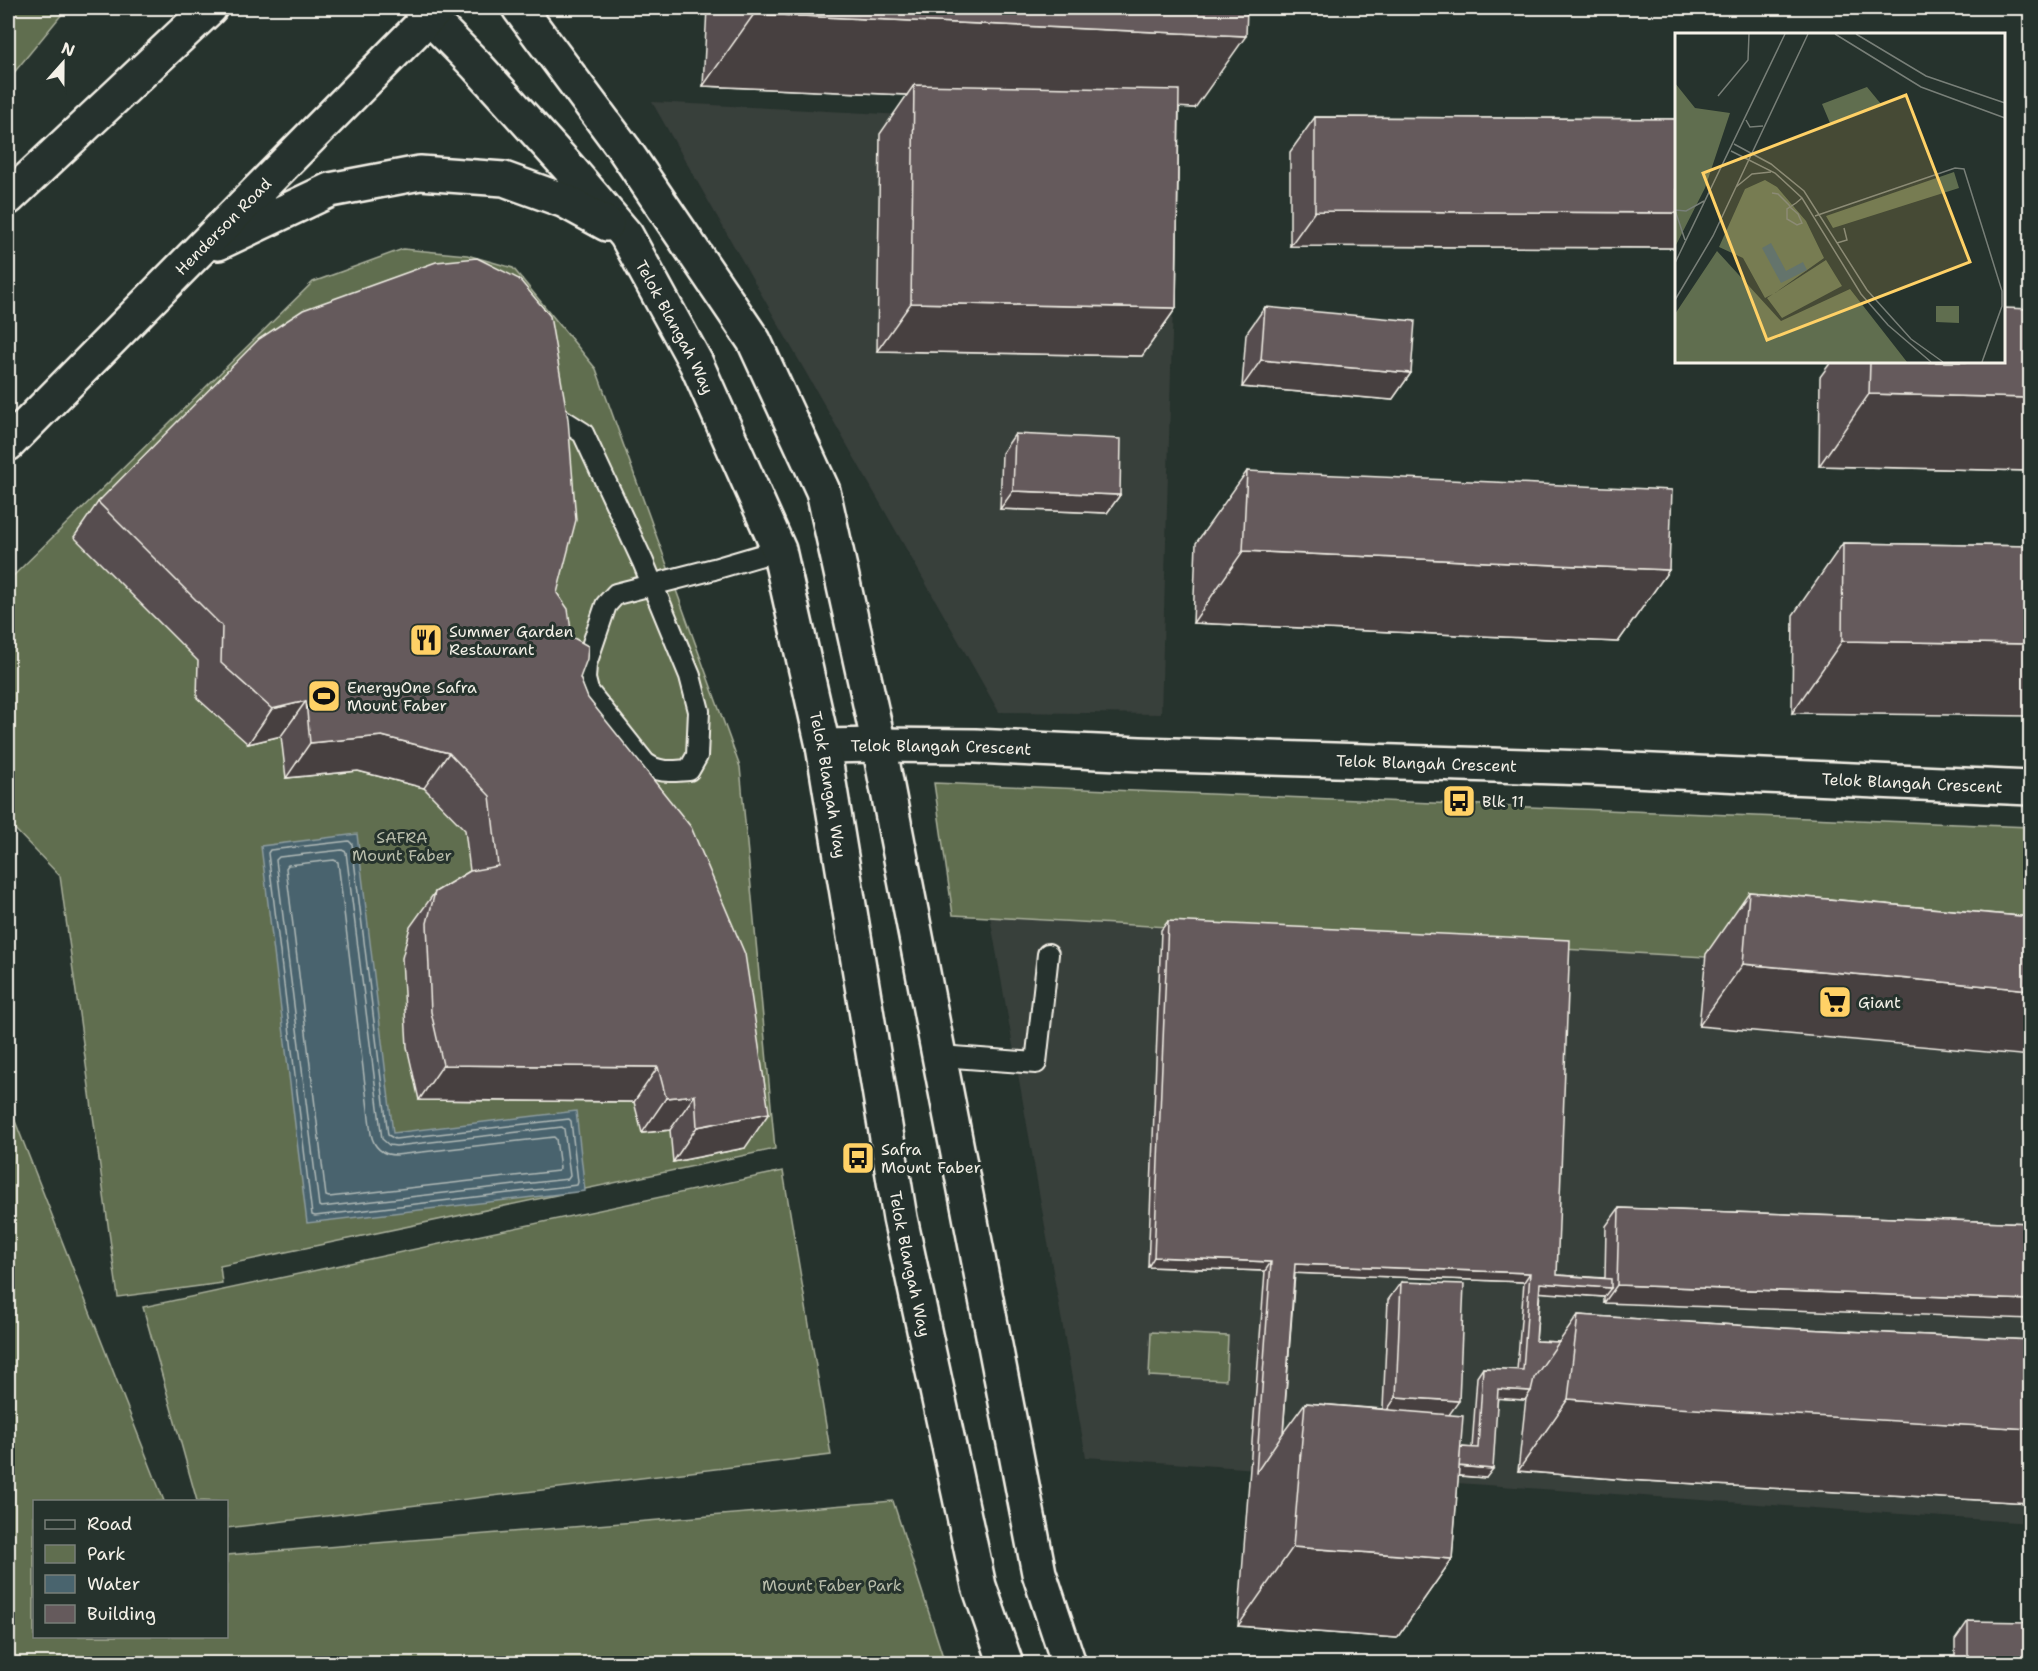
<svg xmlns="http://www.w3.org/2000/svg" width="2038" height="1671" viewBox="0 0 2038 1671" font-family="'Shantell Sans',sans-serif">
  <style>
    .built { fill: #393f3b }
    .green { fill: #606e4f; stroke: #aab09c; stroke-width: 1.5 }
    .water { fill: #49646e; stroke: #8d9c9f; stroke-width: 1.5 }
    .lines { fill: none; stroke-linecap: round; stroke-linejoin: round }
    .shore { stroke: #b0b9b7; stroke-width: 1.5 }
    .lane-casing { stroke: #f4f1e8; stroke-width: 24 }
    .street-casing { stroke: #f4f1e8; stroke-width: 38 }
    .secondary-casing { stroke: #f4f1e8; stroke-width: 38 }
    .lane { stroke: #26332d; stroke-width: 20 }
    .street { stroke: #26332d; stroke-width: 33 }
    .secondary { stroke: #26332d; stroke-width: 33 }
    .wall { fill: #574d4f; stroke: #f4f1e8; stroke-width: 1.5; fill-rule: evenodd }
    .shaded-wall { fill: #473f40; stroke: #f4f1e8; stroke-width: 1.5 }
    .building { fill: #655a5c; stroke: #f4f1e8; stroke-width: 1.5 }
    .labels { text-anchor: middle; stroke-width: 6; stroke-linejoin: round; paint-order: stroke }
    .street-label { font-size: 16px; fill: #f4f1e8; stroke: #26332d }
    .poi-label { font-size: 16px; fill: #f4f1e8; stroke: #26332d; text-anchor: start }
    .park-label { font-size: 16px; fill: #b9bdab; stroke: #26332d }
    .inset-road { fill: none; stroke: #787f78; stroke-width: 1.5 }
    .view { fill: #ffd166; fill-opacity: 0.15; stroke: #ffd166; stroke-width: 3 }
    .inset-edge { fill: none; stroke: #f4f1e8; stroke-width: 3 }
  </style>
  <rect width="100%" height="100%" fill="#26332d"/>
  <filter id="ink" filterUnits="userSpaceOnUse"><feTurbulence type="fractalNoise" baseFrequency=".0167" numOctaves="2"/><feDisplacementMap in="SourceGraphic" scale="12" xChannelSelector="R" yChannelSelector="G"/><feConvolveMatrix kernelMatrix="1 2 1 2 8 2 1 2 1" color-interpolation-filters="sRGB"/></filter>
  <g filter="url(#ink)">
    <!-- built -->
    <g class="built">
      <polygon points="652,102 1178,129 1161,714 999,712"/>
      <polygon points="972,815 2030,857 2030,1523 1086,1457"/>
    </g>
    <!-- green -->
    <g class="green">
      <polygon points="8,8 67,8 8,80"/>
      <polygon points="403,249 467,255 513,268 596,369 740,767 775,1149 220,1266 222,1283 118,1297 60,876 8,822 8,581 313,282"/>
      <polygon points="934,783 2030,827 2030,975 953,915"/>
      <polygon points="8,1103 164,1501 34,1502 34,1636 226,1636 227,1555 893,1501 945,1663 8,1663"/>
      <polygon points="783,1171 831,1455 227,1528 226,1502 197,1501 143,1307"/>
      <polygon points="1151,1332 1228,1336 1226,1380 1149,1376"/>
    </g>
    <!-- water -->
    <polygon class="water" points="357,834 393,1133 576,1111 585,1191 307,1223 261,846"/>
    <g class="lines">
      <!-- shore -->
      <g class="shore">
        <polygon points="349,841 352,844 388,1135 395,1139 569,1119 571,1121 578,1182 577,1185 315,1216 312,1215 268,853 270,850"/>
        <polygon points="342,850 346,852 382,1139 389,1145 396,1146 562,1127 564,1129 570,1176 568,1179 321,1207 319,1206 276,860 279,857"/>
        <path d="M 334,860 L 338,862 L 371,1134 C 374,1148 383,1155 396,1155 L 554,1137 L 556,1139 L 560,1168 L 558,1171 L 329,1197 L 326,1196 L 286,868 L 288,865 Z"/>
      </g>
      <defs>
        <g id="lane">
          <path d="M 547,410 L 583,433 L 643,562 L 690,676 L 699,711 L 697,756 L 689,770 C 672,771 660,774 645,763 L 588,691 L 585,679 L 586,664 L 606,605 L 616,594 L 714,569 L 779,550"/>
          <polyline points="940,1056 1036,1063 1048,954"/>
        </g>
        <g id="street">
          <path id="s1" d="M 823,746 L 879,745 L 975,746 L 1140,754 L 1587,768 L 2030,788"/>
        </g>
        <g id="secondary">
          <path id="s2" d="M 420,8 L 476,65 L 569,168 L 626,235 L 696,363 L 779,550 L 823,746 L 900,1218 L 979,1586 L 1006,1664"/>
          <polyline points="519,8 624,149 754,341 823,491 879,745 1039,1573 1069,1664"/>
          <polyline points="8,198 210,8"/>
          <polyline points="218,243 330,190 420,173 504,179 565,201 607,224"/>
          <path id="s3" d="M 8,444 L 438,8"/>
        </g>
      </defs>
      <!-- lane casing -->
      <use href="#lane" class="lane-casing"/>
      <!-- street casing -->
      <use href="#street" class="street-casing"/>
      <!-- secondary casing -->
      <use href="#secondary" class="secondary-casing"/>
      <!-- lane -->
      <use href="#lane" class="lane"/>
      <!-- street -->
      <use href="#street" class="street"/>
      <!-- secondary -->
      <use href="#secondary" class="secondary"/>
    </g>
    <!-- wall -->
    <g class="wall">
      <polygon points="707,8 1247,8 1195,108 1179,107 1176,308 1142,356 877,351 880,134 907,95 703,86"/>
      <polygon points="1315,117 1677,119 1677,248 1290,246 1290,152"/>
      <polygon points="1265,307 1411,373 1392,400 1242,387 1246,334"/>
      <polygon points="2031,309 2031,471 1819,466 1820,377 1831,362 2004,362"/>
      <polygon points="1015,434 1120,495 1107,513 1000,509 1002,453"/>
      <polygon points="1247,471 1669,570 1618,642 1193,623 1196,543"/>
      <polygon points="98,502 557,593 572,637 580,678 745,1148 673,1162 670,1130 642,1133 634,1102 419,1100 407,1047 402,958 410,927 435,892 470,871 465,830 424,788 358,771 286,778 281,736 248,744 197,698 198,661 74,537"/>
      <polygon points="1843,543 2031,546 1792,713 1793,615"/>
      <polygon points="1749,892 2031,917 1699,1026 1706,954"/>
      <path d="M 1168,921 L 1557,1275 L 1605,1278 L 1606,1226 L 1619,1208 L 2031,1223 L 1604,1303 L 1604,1297 L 1540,1292 L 1536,1341 L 1559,1342 L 1578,1315 L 1782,1328 L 2031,1340 L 2031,1503 L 1627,1480 L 1518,1471 L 1526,1398 L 1525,1400 L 1498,1398 L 1486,1478 L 1458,1476 L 1452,1559 L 1397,1638 L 1238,1626 L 1265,1271 L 1148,1267 L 1161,930 ZM 1295,1273 L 1524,1282 L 1517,1370 L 1483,1368 L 1477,1377 L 1472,1448 L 1460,1447 L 1401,1282 L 1388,1300 L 1383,1409 L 1305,1403 L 1283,1433 Z"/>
      <polygon points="1968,1621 2029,1664 1955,1664 1955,1640"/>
    </g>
    <!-- shaded-wall -->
    <g class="shaded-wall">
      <polygon points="754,14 1246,36 1195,108 914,95 914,85 907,95 703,86"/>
      <polygon points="1315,211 1677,213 1677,248 1290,246"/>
      <polygon points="911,303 1176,308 1142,356 877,351"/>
      <polygon points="1261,360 1411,373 1392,400 1242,387"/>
      <polygon points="1869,394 2031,398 2031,471 1819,466"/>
      <polygon points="1013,491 1120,495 1107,513 1000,509"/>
      <polygon points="1243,551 1669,570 1618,642 1193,623"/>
      <polygon points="1842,641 2031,644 2031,716 1792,713"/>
      <polygon points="306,701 281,736 248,744 272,709"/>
      <polygon points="382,736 449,753 424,788 358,771 286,778 310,743"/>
      <polygon points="1743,964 2031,990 2031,1056 1699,1026"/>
      <polygon points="443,1065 658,1067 634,1102 419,1100"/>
      <polygon points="695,1095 670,1130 642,1133 666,1098"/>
      <polygon points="769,1113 745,1148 673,1162 697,1127"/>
      <polygon points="1154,1257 1271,1262 1265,1271 1148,1267"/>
      <polygon points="1295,1264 1530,1273 1524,1282 1289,1273"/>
      <polygon points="1540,1283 1611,1288 1604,1297 1534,1292"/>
      <polygon points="1617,1285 2031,1300 2031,1319 1604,1303"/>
      <polygon points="1498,1389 1531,1391 1525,1400 1492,1398"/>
      <polygon points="1396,1397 1459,1401 1446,1419 1383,1416"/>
      <polygon points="1568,1399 2031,1429 2031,1503 1627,1480 1518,1471"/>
      <polygon points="1300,1454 1493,1469 1486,1478 1300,1463"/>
      <polygon points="1293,1547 1452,1559 1397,1638 1238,1626"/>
    </g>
    <!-- building -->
    <g class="building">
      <polygon points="754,8 1247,8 1246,36 754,14"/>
      <polygon points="914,85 1179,90 1176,308 911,303"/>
      <polygon points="1315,117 1677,119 1677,213 1315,211"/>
      <polygon points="477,258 519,279 550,316 568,419 576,520 557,593 568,609 572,637 588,646 587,659 580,678 588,698 691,827 745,954 769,1113 697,1127 695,1095 666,1098 658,1067 443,1065 431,1012 427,923 435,892 470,871 498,866 490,796 449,753 382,736 310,743 306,701 272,709 221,663 222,626 98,502 259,339 303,310 436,262"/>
      <polygon points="1265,307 1415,321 1411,373 1261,360"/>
      <polygon points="2004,308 2031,309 2031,398 1869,394 1870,362 2004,362"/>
      <polygon points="1015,434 1121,439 1120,495 1013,491"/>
      <polygon points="1247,471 1672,490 1669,570 1243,551"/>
      <polygon points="1843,543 2031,546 2031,644 1842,641"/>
      <polygon points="1749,892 2031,917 2031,990 1743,964"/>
      <polygon points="1168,921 1570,940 1557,1275 1611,1279 1611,1288 1540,1283 1536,1341 1559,1342 1534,1378 1531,1391 1498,1389 1493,1469 1459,1466 1460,1447 1478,1448 1483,1368 1523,1370 1530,1273 1295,1264 1283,1433 1256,1473 1271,1262 1154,1257"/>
      <polygon points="1619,1208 2031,1223 2031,1300 1617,1285"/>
      <polygon points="1401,1282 1464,1284 1459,1401 1396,1397"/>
      <polygon points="1578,1315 1782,1328 2031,1340 2031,1429 1677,1408 1568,1399"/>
      <polygon points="1305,1403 1463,1416 1452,1559 1293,1547"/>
      <polygon points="1968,1621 2030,1622 2029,1664 1968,1664"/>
    </g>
  </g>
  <!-- icons -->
  <defs>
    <symbol id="restaurant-square" viewBox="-11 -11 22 22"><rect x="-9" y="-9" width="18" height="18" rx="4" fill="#ffd166" stroke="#26332d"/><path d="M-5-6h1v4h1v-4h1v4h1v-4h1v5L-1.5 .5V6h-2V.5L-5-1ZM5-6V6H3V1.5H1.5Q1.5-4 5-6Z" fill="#111"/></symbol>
    <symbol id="stadium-square" viewBox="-11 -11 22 22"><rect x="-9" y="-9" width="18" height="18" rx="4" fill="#ffd166" stroke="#26332d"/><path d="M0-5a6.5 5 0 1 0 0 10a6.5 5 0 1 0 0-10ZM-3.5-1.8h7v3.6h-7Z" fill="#111"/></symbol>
    <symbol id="bus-square" viewBox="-11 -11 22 22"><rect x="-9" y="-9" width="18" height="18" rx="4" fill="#ffd166" stroke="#26332d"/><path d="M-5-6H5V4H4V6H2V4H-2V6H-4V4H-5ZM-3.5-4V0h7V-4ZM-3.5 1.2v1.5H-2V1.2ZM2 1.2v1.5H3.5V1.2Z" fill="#111"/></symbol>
    <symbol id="supermarket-square" viewBox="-11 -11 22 22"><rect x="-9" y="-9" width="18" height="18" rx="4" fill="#ffd166" stroke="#26332d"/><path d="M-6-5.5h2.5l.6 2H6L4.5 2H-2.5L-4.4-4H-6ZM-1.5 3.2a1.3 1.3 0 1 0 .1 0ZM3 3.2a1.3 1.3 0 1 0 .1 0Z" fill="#111"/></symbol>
  </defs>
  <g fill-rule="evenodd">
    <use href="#restaurant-square" x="407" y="621" width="38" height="38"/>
    <use href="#stadium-square" x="305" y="677" width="38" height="38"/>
    <use href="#bus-square" x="1440" y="782" width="38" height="38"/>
    <use href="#supermarket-square" x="1816" y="983" width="38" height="38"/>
    <use href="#bus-square" x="839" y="1139" width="38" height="38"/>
  </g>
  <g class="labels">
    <!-- street labels -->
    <g class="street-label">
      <text dy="6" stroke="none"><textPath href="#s3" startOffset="306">Henderson Road</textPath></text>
      <text dy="6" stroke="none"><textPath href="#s2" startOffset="411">Telok Blangah Way</textPath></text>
      <text dy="6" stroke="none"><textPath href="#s1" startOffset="118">Telok Blangah Crescent</textPath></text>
      <text dy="6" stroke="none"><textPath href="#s1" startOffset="604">Telok Blangah Crescent</textPath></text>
      <text dy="6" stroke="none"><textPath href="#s1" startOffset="1090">Telok Blangah Crescent</textPath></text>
      <text dy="6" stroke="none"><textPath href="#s2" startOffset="897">Telok Blangah Way</textPath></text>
      <text dy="6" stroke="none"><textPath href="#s2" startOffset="1383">Telok Blangah Way</textPath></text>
    </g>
    <!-- poi labels -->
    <g class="poi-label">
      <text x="449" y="637">Summer Garden<tspan x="449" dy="18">Restaurant</tspan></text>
      <text x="347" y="693">EnergyOne Safra<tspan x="347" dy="18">Mount Faber</tspan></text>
      <text x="1482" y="807">Blk 11</text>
      <text x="1858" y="1008">Giant</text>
      <text x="881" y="1155">Safra<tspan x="881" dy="18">Mount Faber</tspan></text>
    </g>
    <!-- park labels -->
    <g class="park-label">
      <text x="402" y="843">SAFRA<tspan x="402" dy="18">Mount Faber</tspan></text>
      <text x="832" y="1591">Mount Faber Park</text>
    </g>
  </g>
  <!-- overview -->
  <g transform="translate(1675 33)">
    <rect width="330" height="330" fill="#26332d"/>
    <path d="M 0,50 L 20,75 L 55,80 L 30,155 L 0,214 ZM 192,54 L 206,71 L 155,90 L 147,71 ZM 279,139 L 284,155 L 158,195 L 151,183 ZM 90,147 L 102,154 L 131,188 L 149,225 L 100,260 L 151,227 L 167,253 L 107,285 L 92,265 L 98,261 L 90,265 L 68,225 L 44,214 L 70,156 ZM 42,218 L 106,288 L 175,256 L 232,329 L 0,329 L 0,281 ZM 261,273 L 284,273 L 284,290 L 261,289 Z" fill="#606e4f"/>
    <path d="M 96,210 L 111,238 L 128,229 L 132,237 L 106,250 L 87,215 Z" fill="#49646e"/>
    <path class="inset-road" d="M 160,1 L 246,54 L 330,85M 181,1 L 251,43 L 330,70M 43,63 L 73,27 L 74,1M 71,87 L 75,94 L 88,93M 59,111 L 96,131 L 129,158 L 192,257 L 236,306 L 268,329M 56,118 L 100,140 L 127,165 L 186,261 L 213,292 L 256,329M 61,154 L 77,141 L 96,139M 97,160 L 103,161 L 114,172 L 115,174 L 123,181 L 127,190 L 122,192 L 112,186 L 112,176 L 121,170 L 127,165M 0,177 L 11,178 L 29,168M 0,177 L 10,207M 140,183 L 280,135 L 289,136 L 327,258 L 327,273 L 307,329M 162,210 L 172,207 L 169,195M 0,230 L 110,1M 0,267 L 38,203 L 133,1"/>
    <path class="view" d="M 231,62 L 295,229 L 92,307 L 28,140 Z"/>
    <rect width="330" height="330" class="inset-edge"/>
  </g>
  <!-- margin -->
  <rect width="2038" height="1671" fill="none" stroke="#26332d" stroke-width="30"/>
  <rect x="15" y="15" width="2008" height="1641" fill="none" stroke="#f4f1e8" stroke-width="2" filter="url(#ink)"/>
  <!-- legend -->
  <rect x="33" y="1500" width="195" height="138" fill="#26332d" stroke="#787f78" stroke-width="1.5"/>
  <rect x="45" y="1520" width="30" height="9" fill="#26332d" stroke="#787f78" stroke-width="1.5"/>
  <text x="87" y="1530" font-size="18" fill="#f4f1e8">Road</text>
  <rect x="45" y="1545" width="30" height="18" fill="#606e4f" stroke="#787f78" stroke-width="1.5"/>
  <text x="87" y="1560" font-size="18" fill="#f4f1e8">Park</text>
  <rect x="45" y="1575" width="30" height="18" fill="#49646e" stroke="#787f78" stroke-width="1.5"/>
  <text x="87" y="1590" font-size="18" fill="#f4f1e8">Water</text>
  <rect x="45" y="1605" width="30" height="18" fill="#655a5c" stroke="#787f78" stroke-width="1.5"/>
  <text x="87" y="1620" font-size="18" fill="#f4f1e8">Building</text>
  <!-- north arrow -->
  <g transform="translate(63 63) rotate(21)" stroke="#26332d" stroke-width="4.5" paint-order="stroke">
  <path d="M0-4.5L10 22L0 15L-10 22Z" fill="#f4f1e8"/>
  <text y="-9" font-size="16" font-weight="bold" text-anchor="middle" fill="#f4f1e8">N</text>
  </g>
</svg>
